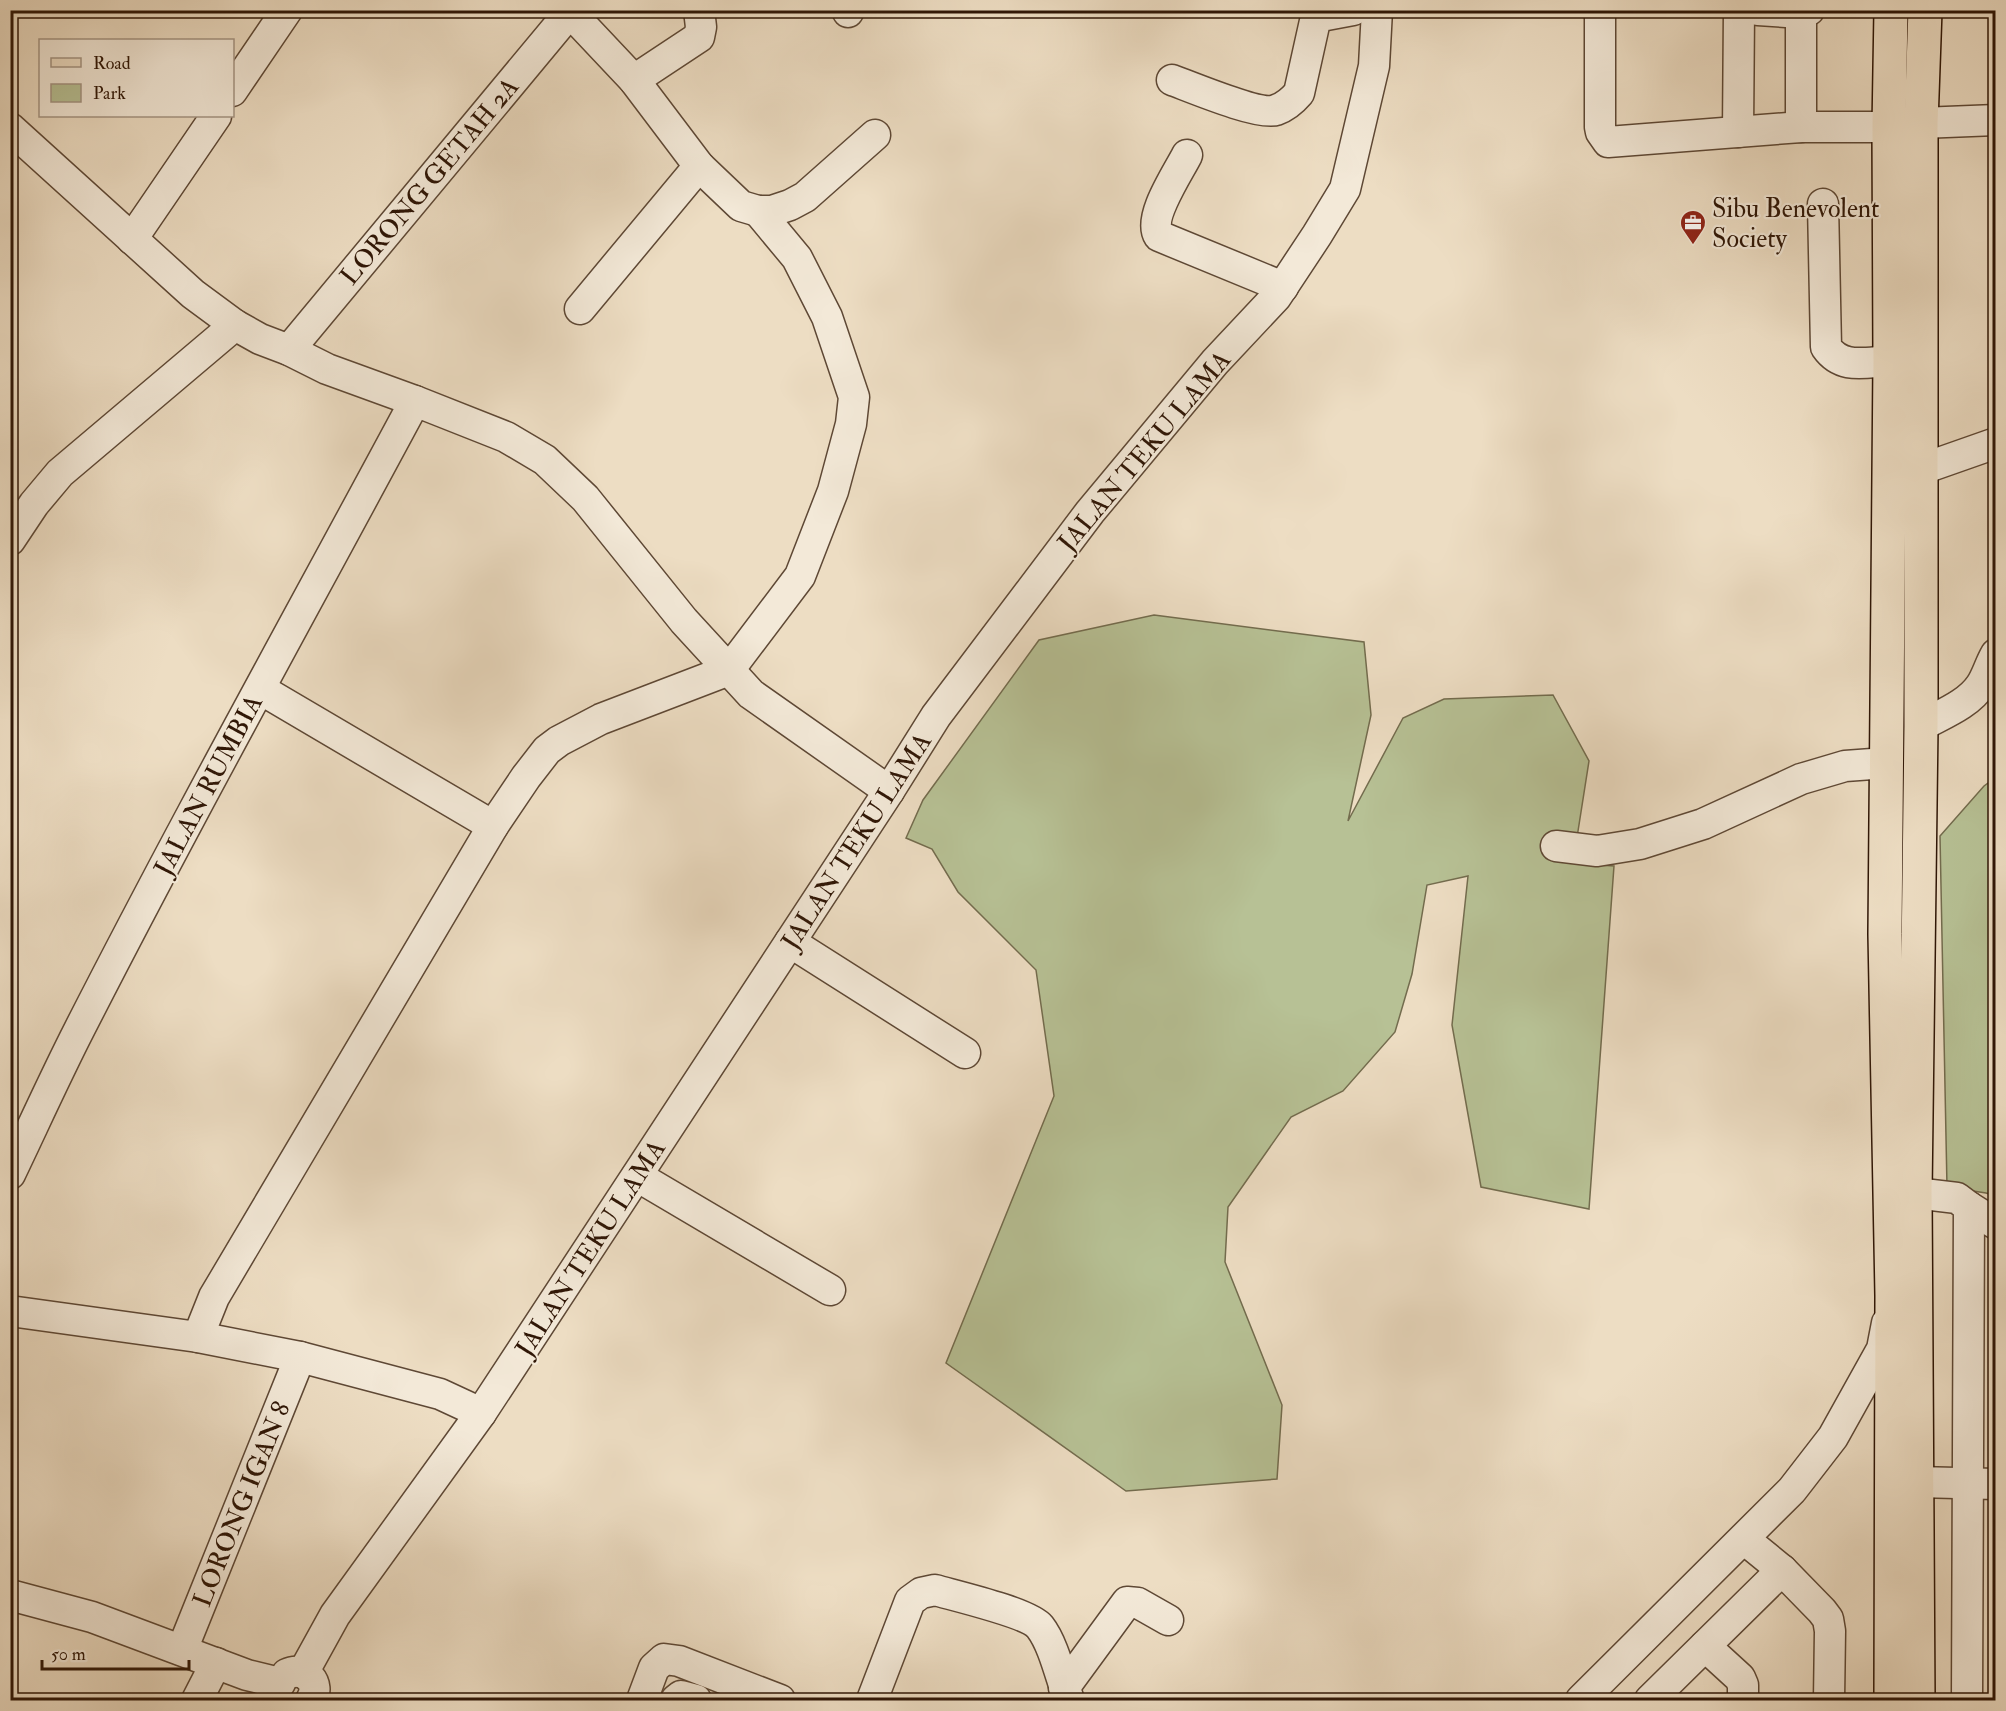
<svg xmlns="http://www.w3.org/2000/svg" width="2006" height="1711" viewBox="0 0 2006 1711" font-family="'IM FELL Double Pica',serif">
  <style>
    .green { fill: #b7c195; stroke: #736c4e; stroke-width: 1.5 }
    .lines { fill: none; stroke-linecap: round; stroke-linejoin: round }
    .minor-casing { stroke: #5e4835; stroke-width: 33 }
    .major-casing { stroke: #2f1606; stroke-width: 36 }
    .minor { stroke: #f3e9d8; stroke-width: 30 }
    .major { stroke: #edddc3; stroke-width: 33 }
    .labels { text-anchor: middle; stroke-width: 4.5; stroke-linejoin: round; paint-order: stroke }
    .street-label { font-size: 26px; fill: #2f1606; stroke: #f3e9d8 }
    .poi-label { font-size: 26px; fill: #2f1606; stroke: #f3e9d8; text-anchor: start }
  </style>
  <rect width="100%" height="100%" fill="#edddc3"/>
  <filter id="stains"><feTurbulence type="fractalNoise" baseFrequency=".00333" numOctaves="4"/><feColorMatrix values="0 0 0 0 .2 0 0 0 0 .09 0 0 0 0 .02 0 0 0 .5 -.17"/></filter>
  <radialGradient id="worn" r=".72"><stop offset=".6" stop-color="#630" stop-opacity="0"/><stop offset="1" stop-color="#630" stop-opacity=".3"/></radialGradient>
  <!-- green -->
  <g class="green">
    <polygon points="1154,615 1364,642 1371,715 1348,821 1403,718 1444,699 1553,695 1589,761 1573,863 1614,866 1589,1209 1481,1187 1452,1025 1468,876 1427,885 1412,974 1395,1032 1343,1091 1291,1117 1228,1207 1225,1262 1282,1405 1277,1479 1126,1491 946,1363 1054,1096 1036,970 958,892 932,849 906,838 923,800 1039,640"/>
    <polygon points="1995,778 1995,1196 1986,1193 1947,1187 1940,836 1984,786"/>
  </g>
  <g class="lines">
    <defs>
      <g id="minor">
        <polyline points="568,10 634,80 699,166 741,206 758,211 772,211 790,205 805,197 875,135"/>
        <polyline points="1600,10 1600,127 1601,132 1608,142 1801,127 1889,127"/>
        <polyline points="1758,10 1801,13 1809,10"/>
        <polyline points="848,12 848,10"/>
        <polyline points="1801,13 1801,127"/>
        <polyline points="634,80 699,37 701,27 699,10"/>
        <path d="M 1172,80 C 1191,87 1260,116 1276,110 C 1285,107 1293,100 1299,93 L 1315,21 L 1321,16 L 1353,10"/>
        <polyline points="232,91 287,10"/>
        <polyline points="1921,123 1996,120"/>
        <polyline points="10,128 193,294 235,325 260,339 289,350 327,369 415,401 506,437 545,460 585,498 684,621 729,670 800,576 833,491 851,424 854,397 827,317 797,258 758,211"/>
        <polyline points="1738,132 1739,10"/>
        <path d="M 1187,155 C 1178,173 1147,218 1159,236 L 1283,287"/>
        <path d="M 1823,204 L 1826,347 C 1842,370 1865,362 1890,361"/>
        <polyline points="132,239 216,116"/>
        <polyline points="580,309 699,166"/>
        <polyline points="289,350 570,12"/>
        <polyline points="1922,469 1996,443"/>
        <polyline points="10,540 34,504 60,473 235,325"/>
        <polyline points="260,689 493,826"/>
        <path d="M 1921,726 C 1940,715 1968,705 1981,685 C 1987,676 1990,664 1996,654"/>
        <polyline points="1556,846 1597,851 1640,844 1703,824 1801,779 1845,766 1886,763"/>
        <polyline points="790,942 965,1053"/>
        <path d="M 10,1174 C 33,1126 55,1077 79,1030 C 187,818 303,610 415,401"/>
        <polyline points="637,1176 830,1290"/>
        <polyline points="1915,1193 1957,1198 1969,1207 1967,1700"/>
        <polyline points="1969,1207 1996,1224"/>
        <polyline points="10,1311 198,1337 300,1357 440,1394 481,1413"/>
        <polyline points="198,1337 214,1297 493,826 526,777 547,750 559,741 601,719 729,670 751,694 889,791"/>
        <polyline points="1917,1482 1996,1484"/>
        <polyline points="1744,1539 1782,1570 1822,1611 1828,1619 1830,1631 1829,1700"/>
        <polyline points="10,1595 92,1617 247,1675 280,1683"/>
        <polyline points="1705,1646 1740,1678 1743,1685 1743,1700"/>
        <polyline points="182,1650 300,1357"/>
        <polyline points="303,1673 335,1615 481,1413 889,791 936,716 1090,512 1215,362 1276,297 1317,235 1345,189 1374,66 1377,10"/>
        <path d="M 287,1674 C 305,1665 322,1684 311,1700"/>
        <polyline points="1064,1688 1127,1602 1138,1603 1168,1620"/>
        <polyline points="197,1700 216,1663"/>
        <polyline points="642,1700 654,1668 664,1659 679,1661 780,1700"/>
        <polyline points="676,1700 681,1696 696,1700"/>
        <path d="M 872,1700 L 910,1601 L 921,1593 L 935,1590 C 956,1596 1029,1613 1040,1627 C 1054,1645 1061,1679 1069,1700"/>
        <polyline points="1581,1700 1792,1490 1833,1437 1882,1349 1887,1323"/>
        <polyline points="1650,1700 1782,1570"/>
      </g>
      <g id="major">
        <polyline points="1891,1700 1892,1296 1885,934 1890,361 1889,127 1891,10"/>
        <polyline points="1918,1700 1915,1193 1921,726 1921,123 1925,10"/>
      </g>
    </defs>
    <!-- minor casing -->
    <use href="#minor" class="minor-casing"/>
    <!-- major casing -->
    <use href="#major" class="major-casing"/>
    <!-- minor -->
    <use href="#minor" class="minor"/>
    <!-- major -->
    <use href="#major" class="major"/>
  </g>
  <!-- icons -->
  <defs>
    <symbol id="office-pin" viewBox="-11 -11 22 30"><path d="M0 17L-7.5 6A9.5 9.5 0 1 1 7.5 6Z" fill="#8f2418" stroke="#f3e9d8"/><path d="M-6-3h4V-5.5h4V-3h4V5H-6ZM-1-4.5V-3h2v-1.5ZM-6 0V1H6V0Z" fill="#fff"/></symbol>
  </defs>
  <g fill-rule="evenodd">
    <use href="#office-pin" x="1678" y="208" width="30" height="40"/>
  </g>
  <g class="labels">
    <!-- street labels -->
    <g class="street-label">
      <text transform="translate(429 181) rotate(-50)" y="9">LORONG GETAH 2A</text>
      <text transform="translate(1144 451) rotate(-50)" y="9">JALAN TEKU LAMA</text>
      <text transform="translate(208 785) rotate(-62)" y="9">JALAN RUMBIA</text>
      <text transform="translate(856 841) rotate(-57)" y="9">JALAN TEKU LAMA</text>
      <text transform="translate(590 1248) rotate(-57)" y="9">JALAN TEKU LAMA</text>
      <text transform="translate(241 1504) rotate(-68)" y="9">LORONG IGAN 8</text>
    </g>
    <!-- poi labels -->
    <g class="poi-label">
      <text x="1712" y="217">Sibu Benevolent<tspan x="1712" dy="30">Society</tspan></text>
    </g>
  </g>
  <!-- margin -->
  <rect width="2006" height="1711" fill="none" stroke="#edddc3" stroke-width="36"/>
  <rect x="12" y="12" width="1982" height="1687" fill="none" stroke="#2f1606" stroke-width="3"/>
  <rect x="18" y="18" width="1970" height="1675" fill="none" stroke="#2f1606" stroke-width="1.5"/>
  <!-- legend -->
  <rect x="39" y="39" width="195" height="78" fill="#f3e9d8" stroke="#a59584" stroke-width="1.5"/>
  <rect x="51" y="58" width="30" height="9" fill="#edddc3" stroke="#a59584" stroke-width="1.5"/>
  <text x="93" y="69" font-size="18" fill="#2f1606">Road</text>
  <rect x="51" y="84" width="30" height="18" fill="#b7c195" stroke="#a59584" stroke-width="1.5"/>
  <text x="93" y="99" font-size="18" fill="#2f1606">Park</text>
  <!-- scale -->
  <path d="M42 1660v9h147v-9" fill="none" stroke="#2f1606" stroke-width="3"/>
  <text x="51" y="1660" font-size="18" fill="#2f1606" stroke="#f3e9d8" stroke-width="4.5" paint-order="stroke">50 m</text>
  <rect width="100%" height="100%" filter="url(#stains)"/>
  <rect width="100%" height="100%" fill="url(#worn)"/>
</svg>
